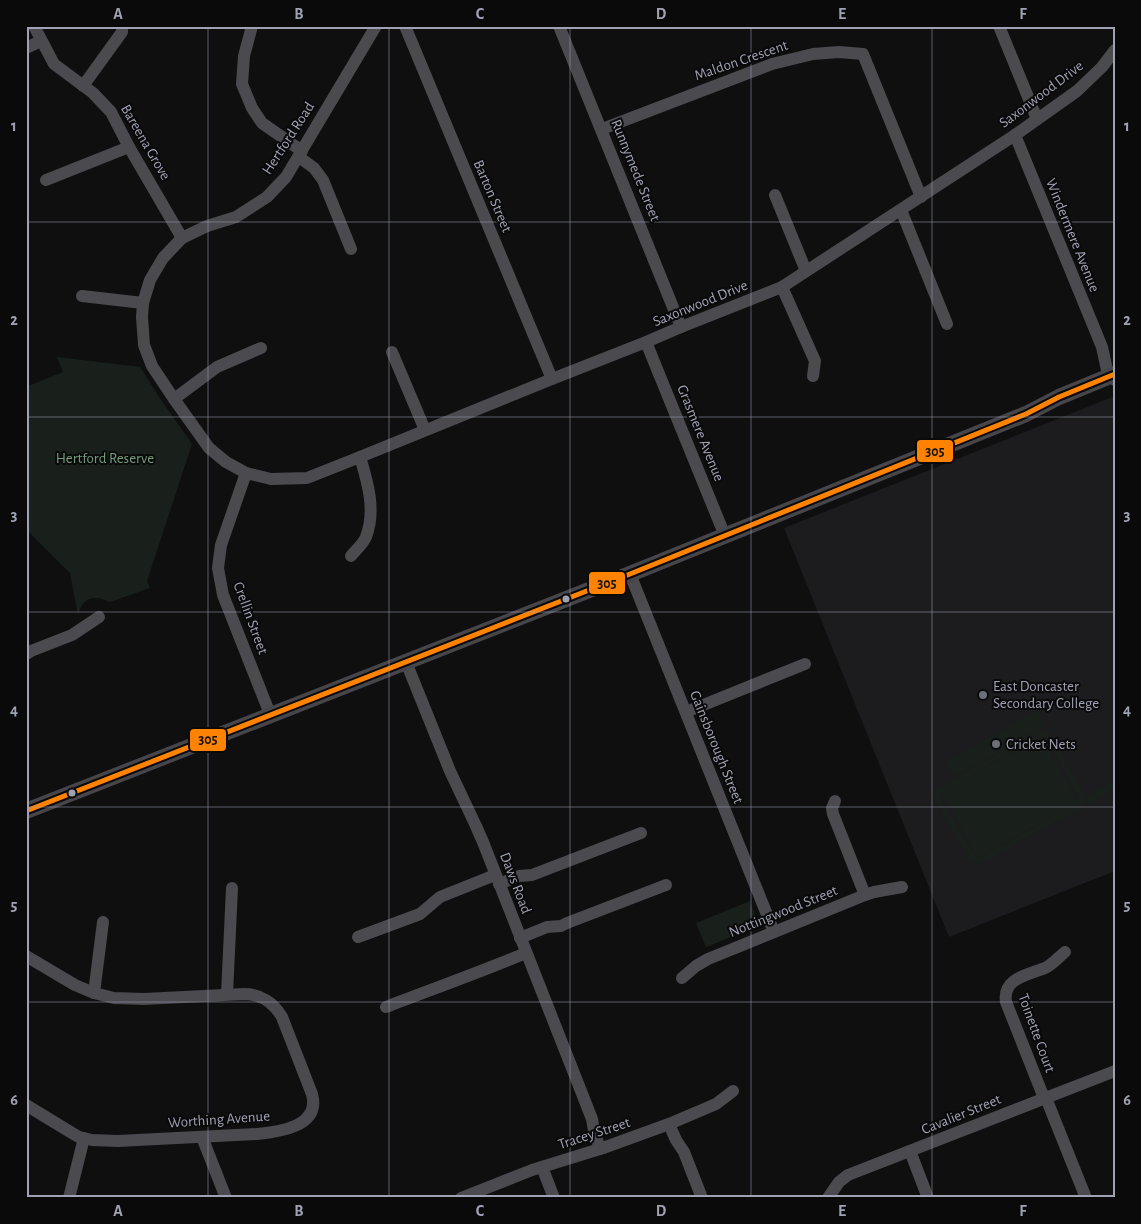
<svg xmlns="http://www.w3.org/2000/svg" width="1141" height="1224" viewBox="0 0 1141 1224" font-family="'Alegreya Sans',sans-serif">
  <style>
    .built { fill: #1c1c1e }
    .green { fill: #19201b; fill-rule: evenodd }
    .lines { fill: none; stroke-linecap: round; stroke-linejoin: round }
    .minor { stroke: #4a4a4f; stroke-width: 12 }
    .major { stroke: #46464a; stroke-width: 16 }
    .bus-1-casing { stroke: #0a0a0b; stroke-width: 9 }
    .bus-1 { stroke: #ff8200; stroke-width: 5 }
    .grid { fill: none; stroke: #9fa2b2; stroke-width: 1; stroke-opacity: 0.55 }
    .bus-dot { fill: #9fa2b2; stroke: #0a0a0b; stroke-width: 2 }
    .poi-dot { fill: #6d6f79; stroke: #0a0a0b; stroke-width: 2 }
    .labels { text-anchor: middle; stroke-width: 4; stroke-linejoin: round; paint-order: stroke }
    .street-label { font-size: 15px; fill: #9fa2b2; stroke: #0a0a0b }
    .park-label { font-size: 15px; fill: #759e7e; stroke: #0a0a0b }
    .poi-label { font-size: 15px; fill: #9fa2b2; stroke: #0a0a0b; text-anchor: start }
    .line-badge { stroke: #0a0a0b; stroke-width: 2 }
    .pale-badge-label { font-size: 14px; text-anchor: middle; font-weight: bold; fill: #111 }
    .neatline { fill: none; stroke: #9fa2b2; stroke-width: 2 }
    .grid-label { font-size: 16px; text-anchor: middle; font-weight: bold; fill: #9fa2b2 }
  </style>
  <rect width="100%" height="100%" fill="#0f0f10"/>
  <!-- built -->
  <polygon class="built" points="1115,396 1115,871 949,937 784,528"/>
  <!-- green -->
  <g class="green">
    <path d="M 57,357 L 140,367 L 161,400 L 192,444 L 147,581 L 150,588 L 110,602 C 101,598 90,595 83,604 C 81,606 79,612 78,615 L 70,573 L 26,529 L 26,387 L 63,372 Z"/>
    <polygon points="1037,710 1045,725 954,777 946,763"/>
    <path d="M 1040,730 L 1045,731 L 1050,735 L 1083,792 L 1085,798 L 1112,782 L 1115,788 L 982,863 C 977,864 973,864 969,859 L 935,801 L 934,796 L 936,790 L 1035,732 ZM 1039,736 L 1043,736 L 1046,738 L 1078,795 L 1078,801 L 1041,737 L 941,793 L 978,857 L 1078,802 L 980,858 L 975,857 L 940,798 L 941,793 Z"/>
    <polygon points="750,901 757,921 758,924 756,927 706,947 696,923"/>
  </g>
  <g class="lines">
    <!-- minor -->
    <g class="minor">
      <polyline points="34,26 54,64 93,93 111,112 129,147 182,238"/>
      <polyline points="252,26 244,56 242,84 252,108 262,123 302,151"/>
      <polyline points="376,26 286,177 267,197 236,217 207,226 182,238 163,258 150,280 143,303 142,317 144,345 152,366 174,399 209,448 226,462 246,473 271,479 307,478 360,457 552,379 646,342 681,327 782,287 1015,135 1077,91 1102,67 1115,50"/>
      <polyline points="405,26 552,379"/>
      <polyline points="559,26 681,327"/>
      <polyline points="999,26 1037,119"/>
      <polyline points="26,48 41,41"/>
      <polyline points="83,86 122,32 122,26"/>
      <polyline points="602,129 772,64 813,54 839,52 863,54 921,197"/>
      <polyline points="1015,135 1102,347 1107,370 1115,380"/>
      <polyline points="299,157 314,168 323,180 351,249"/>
      <polyline points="46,180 129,147"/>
      <polyline points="775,195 806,271"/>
      <polyline points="901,210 947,324"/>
      <polyline points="782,287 815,361 813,376"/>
      <polyline points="82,296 143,303"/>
      <polyline points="646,342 725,536"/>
      <polyline points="392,352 425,430"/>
      <polyline points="174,399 217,367 261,348"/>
      <polyline points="246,473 221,545 218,568 223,595 270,714"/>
      <path d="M 351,556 C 356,550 363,544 366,537 C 376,511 368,483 360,457"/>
      <polyline points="630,574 774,932"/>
      <polyline points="26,654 31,651 72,635 99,617"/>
      <polyline points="406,662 450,771 476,826 483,842 592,1119 594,1131 600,1149"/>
      <polyline points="686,712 805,664"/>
      <polyline points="835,801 832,808 833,814 865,895"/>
      <polyline points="499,884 519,876 532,875 641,833"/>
      <polyline points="358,937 420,914 440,897 495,875"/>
      <polyline points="520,938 547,927 561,926 567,923 666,885"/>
      <path d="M 26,956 L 75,985 L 94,993 L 114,998 L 144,999 L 244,994 C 261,994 274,1003 282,1017 L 312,1094 C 321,1127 278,1132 257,1134 L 118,1141 L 92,1140 L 79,1137 L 72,1133 L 26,1105"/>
      <polyline points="682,978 696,966 708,959 865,895 874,892 902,887"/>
      <polyline points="94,993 103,922"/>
      <polyline points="227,994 232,888"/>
      <path d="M 386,1007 C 433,989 480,972 526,953"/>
      <path d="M 1044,1098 L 1006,1002 C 1002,977 1030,975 1047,967 C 1054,963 1059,957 1065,952"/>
      <polyline points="1046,1098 1086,1198"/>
      <polyline points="669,1124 676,1140 684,1152 702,1198"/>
      <polyline points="202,1137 226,1198"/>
      <polyline points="910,1151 928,1198"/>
      <polyline points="542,1167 554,1198"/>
      <polyline points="69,1198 84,1138"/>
      <polyline points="461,1198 532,1170 603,1148 669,1124 716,1104 733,1091"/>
      <polyline points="828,1198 839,1182 848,1175 1115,1071"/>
    </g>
    <!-- major -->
    <polyline class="major" points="26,811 630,574 1026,414 1059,397 1115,374"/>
    <defs>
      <polyline id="bus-1" points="26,811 630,574 1026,414 1059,397 1115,374"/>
    </defs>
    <!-- bus-1 casing -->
    <use href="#bus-1" class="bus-1-casing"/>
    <!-- bus-1 -->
    <use href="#bus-1" class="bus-1"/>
  </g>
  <!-- grid -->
  <path class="grid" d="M 208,26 L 208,1198M 389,26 L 389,1198M 570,26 L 570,1198M 751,26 L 751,1198M 932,26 L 932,1198M 26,222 L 1115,222M 26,417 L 1115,417M 26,612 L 1115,612M 26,807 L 1115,807M 26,1002 L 1115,1002"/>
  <!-- markers -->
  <g class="bus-dot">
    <circle cx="566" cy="599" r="4.5"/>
    <circle cx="72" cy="793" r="4.5"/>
  </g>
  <g class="poi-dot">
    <circle cx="983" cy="695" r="5"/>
    <circle cx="996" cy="744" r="5"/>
  </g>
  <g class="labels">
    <!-- street labels -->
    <g class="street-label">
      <text transform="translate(741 60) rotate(-19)" y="5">Maldon Crescent</text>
      <text transform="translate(1041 94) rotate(-37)" y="5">Saxonwood Drive</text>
      <text transform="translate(288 138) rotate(-57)" y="5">Hertford Road</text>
      <text transform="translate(146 142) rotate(60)" y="5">Bareena Grove</text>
      <text transform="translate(636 170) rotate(68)" y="5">Runnymede Street</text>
      <text transform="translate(493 196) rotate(67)" y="5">Barton Street</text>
      <text transform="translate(1073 235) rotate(68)" y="5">Windermere Avenue</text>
      <text transform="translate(700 303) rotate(-22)" y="5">Saxonwood Drive</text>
      <text transform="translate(701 433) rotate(68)" y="5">Grasmere Avenue</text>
      <text transform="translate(251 618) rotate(70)" y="5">Crellin Street</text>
      <text transform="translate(717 747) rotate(68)" y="5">Gainsborough Street</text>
      <text transform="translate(516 883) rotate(69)" y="5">Daws Road</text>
      <text transform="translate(783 911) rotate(-22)" y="5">Nottingwood Street</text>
      <text transform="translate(1037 1033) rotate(70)" y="5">Toinette Court</text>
      <text transform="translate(961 1114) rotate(-22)" y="5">Cavalier Street</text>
      <text transform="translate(219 1119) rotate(-4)" y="5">Worthing Avenue</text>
      <text transform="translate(594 1133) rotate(-18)" y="5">Tracey Street</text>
    </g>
    <!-- park labels -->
    <g class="park-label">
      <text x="105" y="463">Hertford Reserve</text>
    </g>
    <!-- poi labels -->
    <g class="poi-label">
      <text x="993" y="691">East Doncaster<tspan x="993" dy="17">Secondary College</tspan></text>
      <text x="1006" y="749">Cricket Nets</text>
    </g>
  </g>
  <g class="line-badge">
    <rect x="916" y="439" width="38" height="24" rx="5" fill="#ff8200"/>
    <rect x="588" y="571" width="38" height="24" rx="5" fill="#ff8200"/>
    <rect x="189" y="728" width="38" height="24" rx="5" fill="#ff8200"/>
  </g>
  <g class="pale-badge-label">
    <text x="935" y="456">305</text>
    <text x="607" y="588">305</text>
    <text x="208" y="744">305</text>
  </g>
  <!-- border -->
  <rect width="1141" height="1224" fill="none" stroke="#0a0a0b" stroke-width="55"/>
  <rect x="28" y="28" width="1086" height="1168" class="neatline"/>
  <g class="grid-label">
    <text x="118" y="19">A</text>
    <text x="299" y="19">B</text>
    <text x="480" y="19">C</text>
    <text x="661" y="19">D</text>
    <text x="842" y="19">E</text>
    <text x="1023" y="19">F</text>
    <text x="14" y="131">1</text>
    <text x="1127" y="131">1</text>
    <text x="14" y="325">2</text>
    <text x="1127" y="325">2</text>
    <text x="14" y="520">3</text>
    <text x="1127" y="520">3</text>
    <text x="14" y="715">4</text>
    <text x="1127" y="715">4</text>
    <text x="14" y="910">5</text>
    <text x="1127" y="910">5</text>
    <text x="14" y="1105">6</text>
    <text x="1127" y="1105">6</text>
    <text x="118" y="1216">A</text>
    <text x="299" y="1216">B</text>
    <text x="480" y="1216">C</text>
    <text x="661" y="1216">D</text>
    <text x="842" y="1216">E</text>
    <text x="1023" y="1216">F</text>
  </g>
</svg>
